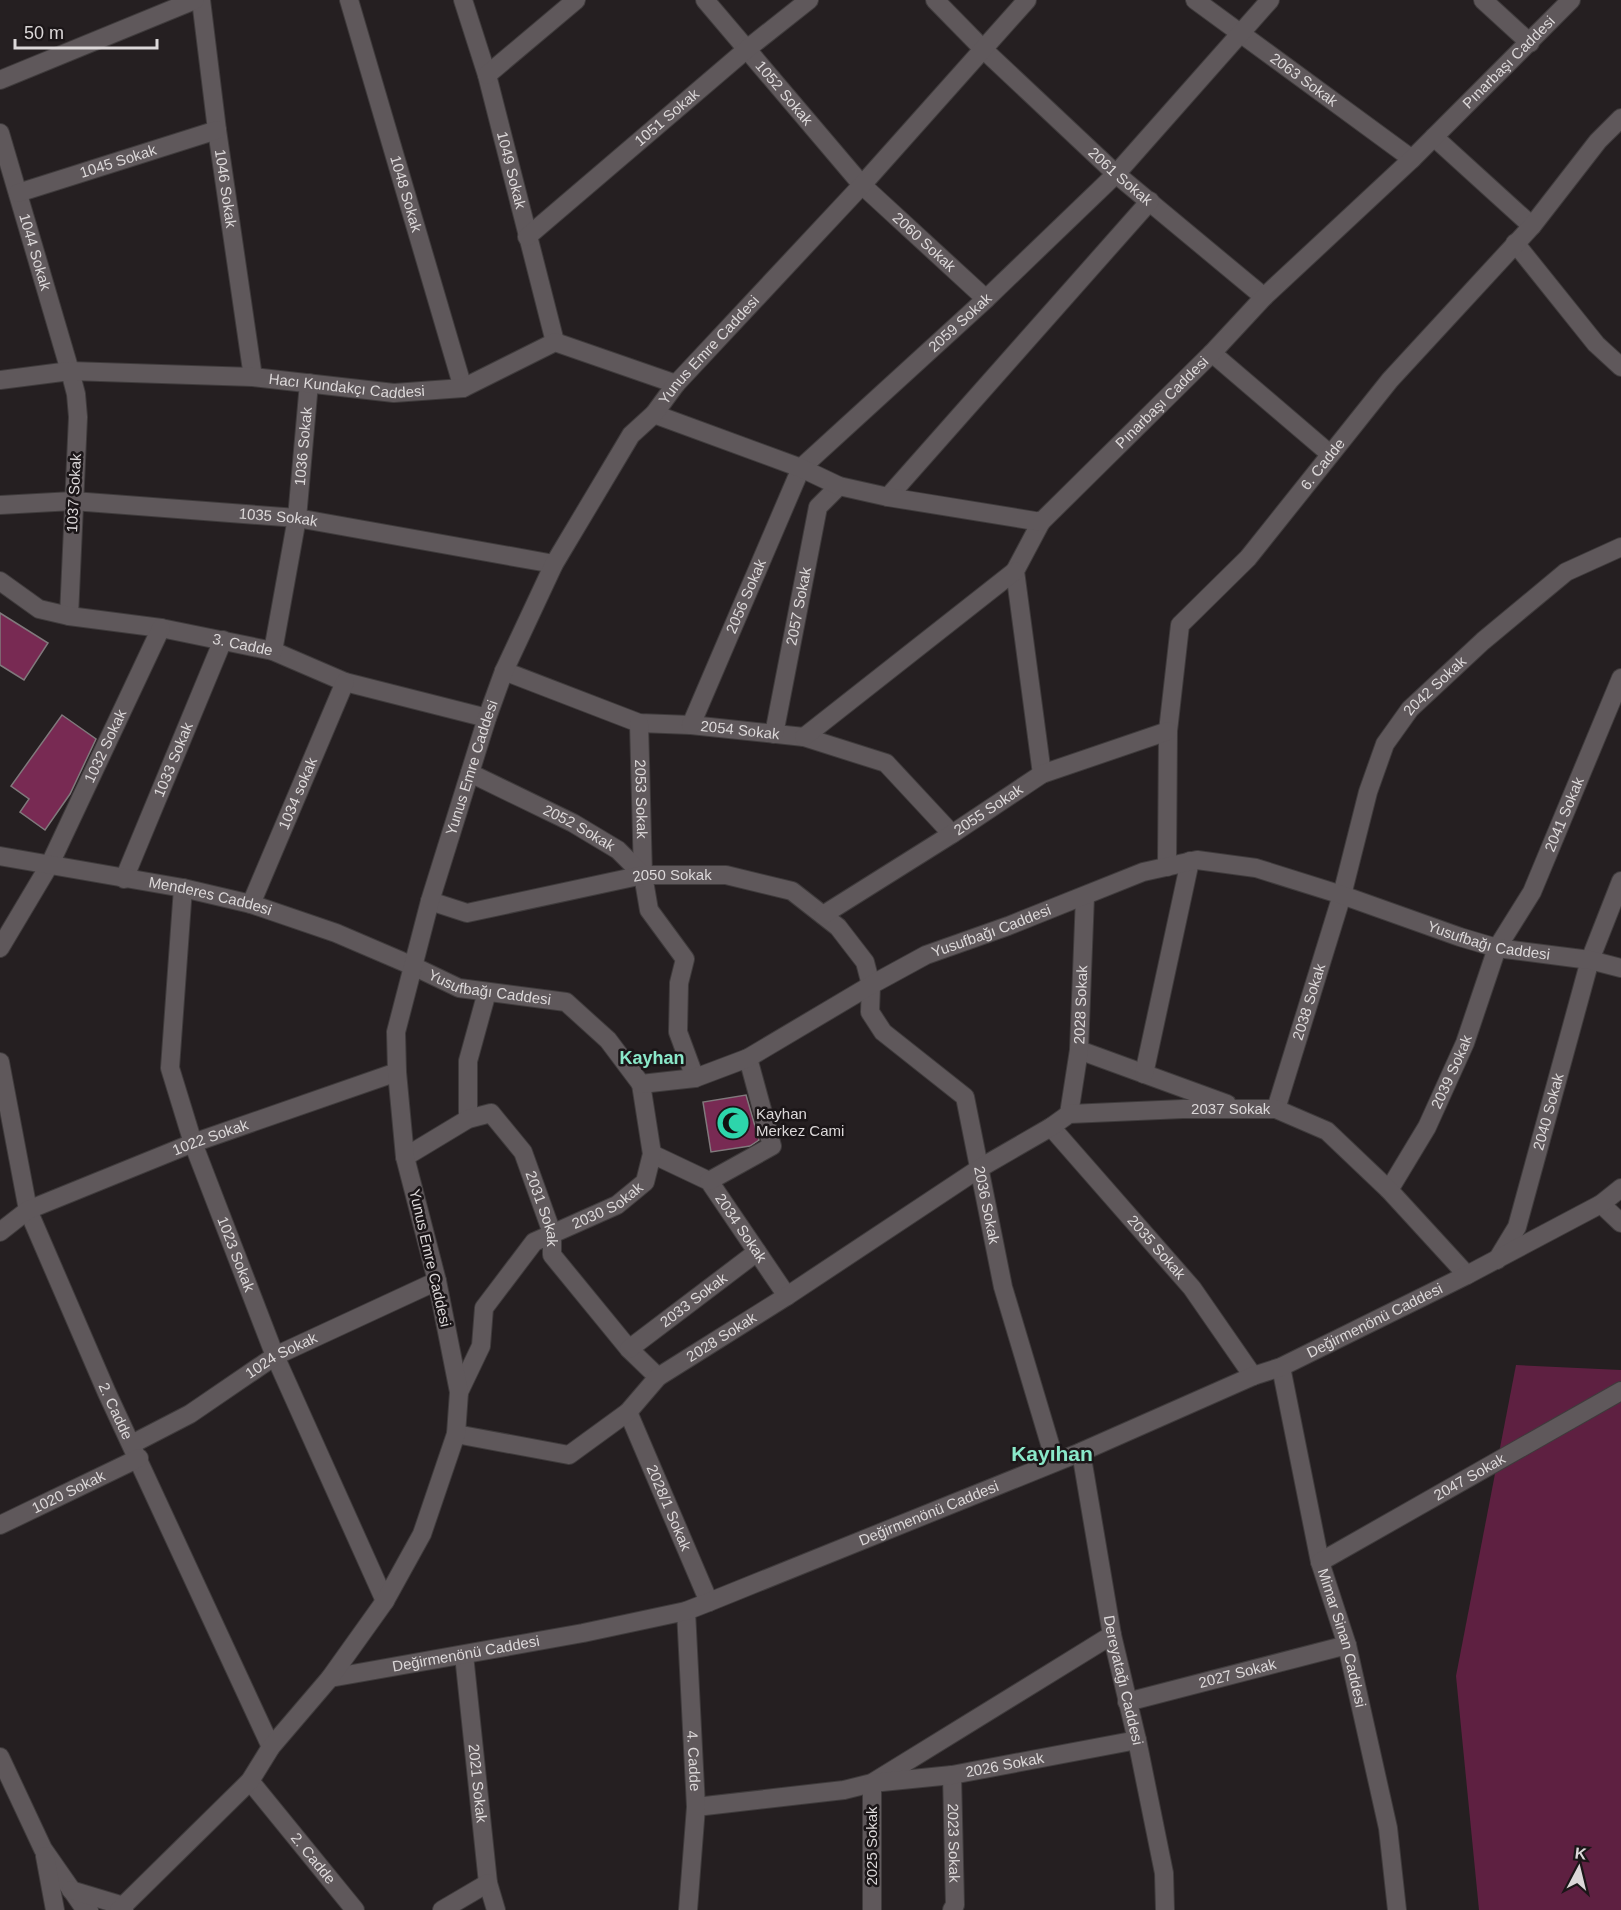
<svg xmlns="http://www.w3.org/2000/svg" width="1621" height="1910" viewBox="0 0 1621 1910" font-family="Arial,sans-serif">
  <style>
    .green { fill: #5e2041 }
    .building { fill: #782a53; stroke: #80797c; stroke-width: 1.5 }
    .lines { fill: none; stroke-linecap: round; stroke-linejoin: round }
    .street-casing { stroke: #3f3b3c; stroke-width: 20 }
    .secondary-casing { stroke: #3f3b3c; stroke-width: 20 }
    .street { stroke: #5f585b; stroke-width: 18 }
    .secondary { stroke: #5f585b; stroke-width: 18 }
    .labels { text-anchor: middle; stroke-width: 5; stroke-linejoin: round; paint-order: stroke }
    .street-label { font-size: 15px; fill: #dcd8d9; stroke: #1b1618 }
    .poi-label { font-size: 15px; fill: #dcd8d9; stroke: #1b1618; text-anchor: start }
    .quarter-label { font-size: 18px; font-weight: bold; fill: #8ae8c9; stroke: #1b1618 }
    .district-label { font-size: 21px; font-weight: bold; fill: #8ae8c9; stroke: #1b1618 }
  </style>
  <rect width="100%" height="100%" fill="#251f21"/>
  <!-- green -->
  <polygon class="green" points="1516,1365 1621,1370 1621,1910 1479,1910 1456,1676"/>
  <!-- building -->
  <g class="building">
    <polygon points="0,613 48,643 24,680 0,665"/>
    <polygon points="62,715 96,739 70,794 45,830 20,812 29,799 11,786"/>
    <polygon points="746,1095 759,1140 750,1146 711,1152 703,1102"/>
  </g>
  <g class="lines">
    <defs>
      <g id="street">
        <path id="s1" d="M 201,0 L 217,130 L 253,377"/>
        <path id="s2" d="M 349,0 L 463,388"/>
        <path id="s3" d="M 463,0 L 487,75 L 555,342"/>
        <path id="s4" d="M 705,0 L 862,185 L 986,299"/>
        <path id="s5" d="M 935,0 L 983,49 L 1116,174 L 1264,297"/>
        <path id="s6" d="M 1195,0 L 1412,159"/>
        <polyline points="1483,0 1530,43"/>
        <polyline points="487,75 576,0"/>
        <path id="s7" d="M 0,133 L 70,371 L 76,394 L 78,417 L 69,616"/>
        <polyline points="1434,137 1532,226"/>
        <path id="s8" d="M 18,193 L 217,130"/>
        <path id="s9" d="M 527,237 L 747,49 L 809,0"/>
        <polyline points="1515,243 1596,344 1621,367"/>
        <polyline points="1212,353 1330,454"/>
        <polyline points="888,497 1150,201"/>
        <path id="s10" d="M 0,505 L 73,501 L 297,518 L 554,564"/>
        <polyline points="1041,522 1015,571 1042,774"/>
        <path id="s11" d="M 0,581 L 39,609 L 69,616 L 161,628 L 273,651 L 345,682 L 487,718"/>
        <path id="s12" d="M 273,651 L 297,518 L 309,383"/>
        <path id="s13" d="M 504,671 L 639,723 L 691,725 L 804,737 L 886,763 L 952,834"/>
        <path id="s14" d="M 639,723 L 643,875 L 649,910 L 685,959 L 679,983 L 678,1032 L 695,1078"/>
        <path id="s15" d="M 691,725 L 801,468 L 986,299 L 1116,174 L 1270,0"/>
        <path id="s16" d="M 774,734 L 818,507 L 839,486"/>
        <polyline points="804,737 1015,571"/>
        <path id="s17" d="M 470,773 L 573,823 L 618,850 L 643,875"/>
        <path id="s18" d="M 1167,867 L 1168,731 L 1180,625 L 1248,558 L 1390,380 L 1532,226 L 1598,141 L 1621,118"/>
        <path id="s19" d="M 124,879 L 223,640"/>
        <path id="s20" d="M 183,888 L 170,1068 L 193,1143 L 275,1356 L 385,1601"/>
        <path id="s21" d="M 430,901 L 467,913 L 643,875 L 726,875 L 792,891 L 838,927 L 865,962 L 871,985 L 870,1012 L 883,1032 L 965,1097 L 1003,1287 L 1055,1461"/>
        <path id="s22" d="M 251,904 L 345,682"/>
        <path id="s23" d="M 823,915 L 952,834 L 1042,774 L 1168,731"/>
        <path id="s24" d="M 0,948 L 50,864 L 161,628"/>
        <polyline points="1079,1050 1227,1104"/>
        <path id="s25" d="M 0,1062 L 28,1210 L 107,1393 L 271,1747"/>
        <polyline points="1144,1074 1190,861"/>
        <path id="s26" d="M 1276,1109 L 1342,895 L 1368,792 L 1385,744 L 1410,709 L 1483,641 L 1566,572 L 1621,547"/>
        <path id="s27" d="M 1069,1114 L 1079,1050 L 1085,896"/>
        <polyline points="468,1119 468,1061 487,992"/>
        <path id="s28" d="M 1051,1127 L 1192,1288 L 1253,1376"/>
        <path id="s29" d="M 652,1154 L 709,1181 L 787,1296"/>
        <path id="s30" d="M 405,1157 L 468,1119 L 491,1113 L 523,1152 L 552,1233 L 552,1255 L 629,1349 L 658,1377"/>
        <polyline points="709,1181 772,1146 748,1058"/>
        <path id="s31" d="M 1389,1190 L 1427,1127 L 1465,1043 L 1497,948 L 1532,892 L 1621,678"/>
        <polyline points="1601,1204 1621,1223"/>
        <path id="s32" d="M 0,1232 L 28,1210 L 193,1143 L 397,1072"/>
        <path id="s33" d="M 1497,1260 L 1517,1227 L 1590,960 L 1621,881"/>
        <path id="s34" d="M 629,1349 L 757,1252"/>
        <path id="s35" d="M 1281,1367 L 1320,1562 L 1347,1645 L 1388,1828 L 1397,1910"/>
        <path id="s36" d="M 459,1392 L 481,1346 L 484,1308 L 534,1242 L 617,1205 L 645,1182 L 652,1154 L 641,1084"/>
        <path id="s37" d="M 628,1412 L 709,1602"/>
        <path id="s38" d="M 456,1434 L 569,1455 L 628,1412 L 658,1377 L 787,1296 L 980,1168 L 1051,1127 L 1069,1114 L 1183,1109 L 1276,1109 L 1327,1131 L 1389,1190 L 1467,1275"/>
        <path id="s39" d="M 132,1444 L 190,1414 L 275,1356 L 437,1281"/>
        <path id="s40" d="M 0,1525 L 139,1458"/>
        <path id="s41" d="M 1320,1562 L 1621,1391"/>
        <path id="s42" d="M 464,1655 L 488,1883 L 496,1910"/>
        <path id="s43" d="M 1127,1702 L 1347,1645"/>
        <path id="s44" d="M 952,1775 L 955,1905 L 952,1910"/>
        <path id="s45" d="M 250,1781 L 355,1910"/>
        <polyline points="696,1807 844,1790 872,1783 1112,1635"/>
        <polyline points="442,1910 488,1883"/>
        <path id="s46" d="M 872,1910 L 872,1783 L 952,1775 L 1137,1740"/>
      </g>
      <g id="secondary">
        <polyline points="0,80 195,0"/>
        <path id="s47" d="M 0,380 L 70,371 L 253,377 L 394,393 L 463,388 L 555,342 L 676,384"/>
        <path id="s48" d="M 654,414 L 801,468 L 839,486 L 888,497 L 1041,522 L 1212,353 L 1264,297 L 1412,159 L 1571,0"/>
        <path id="s49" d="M 0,856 L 183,888 L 251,904 L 336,933 L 413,966 L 459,988 L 566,1002 L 608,1040 L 641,1084 L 695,1078 L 748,1058 L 871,985 L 926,955 L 1008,926 L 1143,872 L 1197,860 L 1256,868 L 1342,895 L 1460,937 L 1497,948 L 1590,960 L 1621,968"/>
        <path id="s50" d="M 1081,1452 L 1112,1635 L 1137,1740 L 1164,1873 L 1165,1910"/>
        <path id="s51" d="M 686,1611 L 696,1807 L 688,1910"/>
        <path id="s52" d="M 330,1678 L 583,1633 L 686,1611 L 709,1602 L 1081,1452 L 1253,1376 L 1281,1367 L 1467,1275 L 1601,1204 L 1621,1188"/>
        <polyline points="0,1757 43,1849 82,1905 89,1910"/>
        <polyline points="45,1856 55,1910"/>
        <polyline points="71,1890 124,1906 124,1910"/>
        <path id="s53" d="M 119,1910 L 250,1781 L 271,1747 L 330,1678 L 385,1601 L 422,1534 L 456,1434 L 459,1392 L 437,1281 L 405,1157 L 397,1072 L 396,1032 L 430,901 L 487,718 L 504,671 L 554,564 L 631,435 L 654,414 L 676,384 L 862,185 L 1027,0"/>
      </g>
    </defs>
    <!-- street casing -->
    <use href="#street" class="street-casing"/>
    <!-- secondary casing -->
    <use href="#secondary" class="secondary-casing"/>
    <!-- street -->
    <use href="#street" class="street"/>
    <!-- secondary -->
    <use href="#secondary" class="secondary"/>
  </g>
  <!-- icons -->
  <defs>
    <symbol id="mosque-disc" viewBox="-11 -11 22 22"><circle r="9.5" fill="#2dd5ab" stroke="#1b1618"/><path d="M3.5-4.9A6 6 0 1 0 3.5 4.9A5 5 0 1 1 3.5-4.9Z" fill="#111"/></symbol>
  </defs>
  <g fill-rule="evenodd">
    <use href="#mosque-disc" x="714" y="1104" width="38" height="38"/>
  </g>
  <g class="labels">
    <!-- street labels -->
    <g class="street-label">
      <text dy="5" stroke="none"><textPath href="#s48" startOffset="1060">Pınarbaşı Caddesi</textPath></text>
      <text dy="5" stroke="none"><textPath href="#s6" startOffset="135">2063 Sokak</textPath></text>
      <text dy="5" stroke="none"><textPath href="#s4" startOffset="122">1052 Sokak</textPath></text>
      <text dy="5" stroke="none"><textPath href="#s9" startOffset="184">1051 Sokak</textPath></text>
      <text dy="5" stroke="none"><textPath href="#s8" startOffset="105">1045 Sokak</textPath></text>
      <text dy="5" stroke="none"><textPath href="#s3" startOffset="177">1049 Sokak</textPath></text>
      <text dy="5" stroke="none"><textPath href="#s5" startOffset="256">2061 Sokak</textPath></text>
      <text dy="5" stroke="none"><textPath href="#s1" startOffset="190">1046 Sokak</textPath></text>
      <text dy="5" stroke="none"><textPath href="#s2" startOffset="202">1048 Sokak</textPath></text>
      <text dy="5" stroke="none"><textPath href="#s4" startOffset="327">2060 Sokak</textPath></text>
      <text dy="5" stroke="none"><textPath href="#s7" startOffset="124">1044 Sokak</textPath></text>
      <text dy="5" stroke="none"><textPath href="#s15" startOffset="495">2059 Sokak</textPath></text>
      <text dy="5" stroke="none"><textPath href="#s53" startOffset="1761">Yunus Emre Caddesi</textPath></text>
      <text dy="5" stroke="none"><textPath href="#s47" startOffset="348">Hacı Kundakçı Caddesi</textPath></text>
      <text dy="5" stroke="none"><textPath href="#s48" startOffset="574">Pınarbaşı Caddesi</textPath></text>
      <text dy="5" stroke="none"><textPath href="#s12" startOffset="207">1036 Sokak</textPath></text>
      <text dy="5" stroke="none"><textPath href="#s18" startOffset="458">6. Cadde</textPath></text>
      <text transform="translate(74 493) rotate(-87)" y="5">1037 Sokak</text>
      <text dy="5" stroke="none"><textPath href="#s10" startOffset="279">1035 Sokak</textPath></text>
      <text dy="5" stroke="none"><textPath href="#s15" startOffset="140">2056 Sokak</textPath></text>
      <text dy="5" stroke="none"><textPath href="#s16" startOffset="130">2057 Sokak</textPath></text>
      <text dy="5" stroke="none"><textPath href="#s11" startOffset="255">3. Cadde</textPath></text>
      <text dy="5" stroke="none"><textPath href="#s26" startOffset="458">2042 Sokak</textPath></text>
      <text dy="5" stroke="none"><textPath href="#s13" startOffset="246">2054 Sokak</textPath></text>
      <text dy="5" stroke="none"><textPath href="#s24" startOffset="228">1032 Sokak</textPath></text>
      <text dy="5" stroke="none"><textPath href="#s19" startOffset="129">1033 Sokak</textPath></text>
      <text dy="5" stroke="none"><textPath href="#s53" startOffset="1275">Yunus Emre Caddesi</textPath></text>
      <text dy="5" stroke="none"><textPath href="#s22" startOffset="120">1034 sokak</textPath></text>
      <text dy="5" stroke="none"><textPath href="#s14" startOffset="76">2053 Sokak</textPath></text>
      <text dy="5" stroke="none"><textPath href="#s23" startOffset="196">2055 Sokak</textPath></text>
      <text dy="5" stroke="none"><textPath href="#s31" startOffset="416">2041 Sokak</textPath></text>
      <text dy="5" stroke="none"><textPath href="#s17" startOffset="122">2052 Sokak</textPath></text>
      <text dy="5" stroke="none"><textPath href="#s21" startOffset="248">2050 Sokak</textPath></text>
      <text dy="5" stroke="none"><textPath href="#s49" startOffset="214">Menderes Caddesi</textPath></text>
      <text dy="5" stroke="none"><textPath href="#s49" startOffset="1086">Yusufbağı Caddesi</textPath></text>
      <text dy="5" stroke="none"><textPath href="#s49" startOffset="1608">Yusufbağı Caddesi</textPath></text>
      <text dy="5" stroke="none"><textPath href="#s49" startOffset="510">Yusufbağı Caddesi</textPath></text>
      <text dy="5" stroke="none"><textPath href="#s26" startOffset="112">2038 Sokak</textPath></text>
      <text dy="5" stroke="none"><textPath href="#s27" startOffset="110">2028 Sokak</textPath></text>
      <text dy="5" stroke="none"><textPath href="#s31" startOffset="134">2039 Sokak</textPath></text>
      <text dy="5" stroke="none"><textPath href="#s38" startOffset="884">2037 Sokak</textPath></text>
      <text dy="5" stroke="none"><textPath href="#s33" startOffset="158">2040 Sokak</textPath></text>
      <text dy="5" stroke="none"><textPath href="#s32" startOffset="232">1022 Sokak</textPath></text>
      <text dy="5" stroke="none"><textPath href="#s36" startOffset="254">2030 Sokak</textPath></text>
      <text dy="5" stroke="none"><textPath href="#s21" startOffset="762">2036 Sokak</textPath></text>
      <text dy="5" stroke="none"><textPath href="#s30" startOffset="208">2031 Sokak</textPath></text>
      <text dy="5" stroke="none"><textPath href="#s29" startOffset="120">2034 Sokak</textPath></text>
      <text dy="5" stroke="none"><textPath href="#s28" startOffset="160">2035 Sokak</textPath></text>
      <text dy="5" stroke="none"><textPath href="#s20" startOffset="378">1023 Sokak</textPath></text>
      <text transform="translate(430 1258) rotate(77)" y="5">Yunus Emre Caddesi</text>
      <text dy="5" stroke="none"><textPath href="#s34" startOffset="81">2033 Sokak</textPath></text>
      <text dy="5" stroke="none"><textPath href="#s52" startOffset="1110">Değirmenönü Caddesi</textPath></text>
      <text dy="5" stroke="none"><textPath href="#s38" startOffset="309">2028 Sokak</textPath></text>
      <text dy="5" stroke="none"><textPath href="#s39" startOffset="174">1024 Sokak</textPath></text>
      <text dy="5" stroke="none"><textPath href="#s25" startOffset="370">2. Cadde</textPath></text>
      <text dy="5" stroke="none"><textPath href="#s41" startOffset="172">2047 Sokak</textPath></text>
      <text dy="5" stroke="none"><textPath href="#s40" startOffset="76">1020 Sokak</textPath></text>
      <text dy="5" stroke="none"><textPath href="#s37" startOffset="104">2028/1 Sokak</textPath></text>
      <text dy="5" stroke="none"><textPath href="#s52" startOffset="624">Değirmenönü Caddesi</textPath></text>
      <text dy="5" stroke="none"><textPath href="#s35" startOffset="278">Mimar Sinan Caddesi</textPath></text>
      <text dy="5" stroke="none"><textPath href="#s52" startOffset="138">Değirmenönü Caddesi</textPath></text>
      <text dy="5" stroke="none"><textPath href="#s43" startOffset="114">2027 Sokak</textPath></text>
      <text dy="5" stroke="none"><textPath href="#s50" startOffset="232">Dereyatağı Caddesi</textPath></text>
      <text dy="5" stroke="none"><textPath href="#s51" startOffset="150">4. Cadde</textPath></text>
      <text dy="5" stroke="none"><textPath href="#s46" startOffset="261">2026 Sokak</textPath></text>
      <text dy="5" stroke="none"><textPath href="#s42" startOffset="129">2021 Sokak</textPath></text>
      <text dy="5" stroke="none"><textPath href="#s44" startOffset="68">2023 Sokak</textPath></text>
      <text transform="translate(872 1846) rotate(-90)" y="5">2025 Sokak</text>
      <text dy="5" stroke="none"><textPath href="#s45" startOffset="100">2. Cadde</textPath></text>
    </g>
    <!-- poi labels -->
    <g class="poi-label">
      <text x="756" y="1119">Kayhan<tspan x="756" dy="17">Merkez Cami</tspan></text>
    </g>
    <!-- quarter labels -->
    <g class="quarter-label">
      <text x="652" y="1064">Kayhan</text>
    </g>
    <!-- district labels -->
    <g class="district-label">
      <text x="1052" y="1461">Kayıhan</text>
    </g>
  </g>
  <!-- north arrow -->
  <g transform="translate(1579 1868) rotate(7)" stroke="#1b1618" stroke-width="4.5" paint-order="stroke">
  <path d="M0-4.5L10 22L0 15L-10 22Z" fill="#dcd8d9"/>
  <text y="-9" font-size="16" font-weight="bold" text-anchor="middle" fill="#dcd8d9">K</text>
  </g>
  <!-- scale -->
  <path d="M15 39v9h142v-9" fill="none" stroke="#dcd8d9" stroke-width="3"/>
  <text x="24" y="39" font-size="18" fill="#dcd8d9" stroke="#1b1618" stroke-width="4.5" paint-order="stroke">50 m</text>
</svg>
